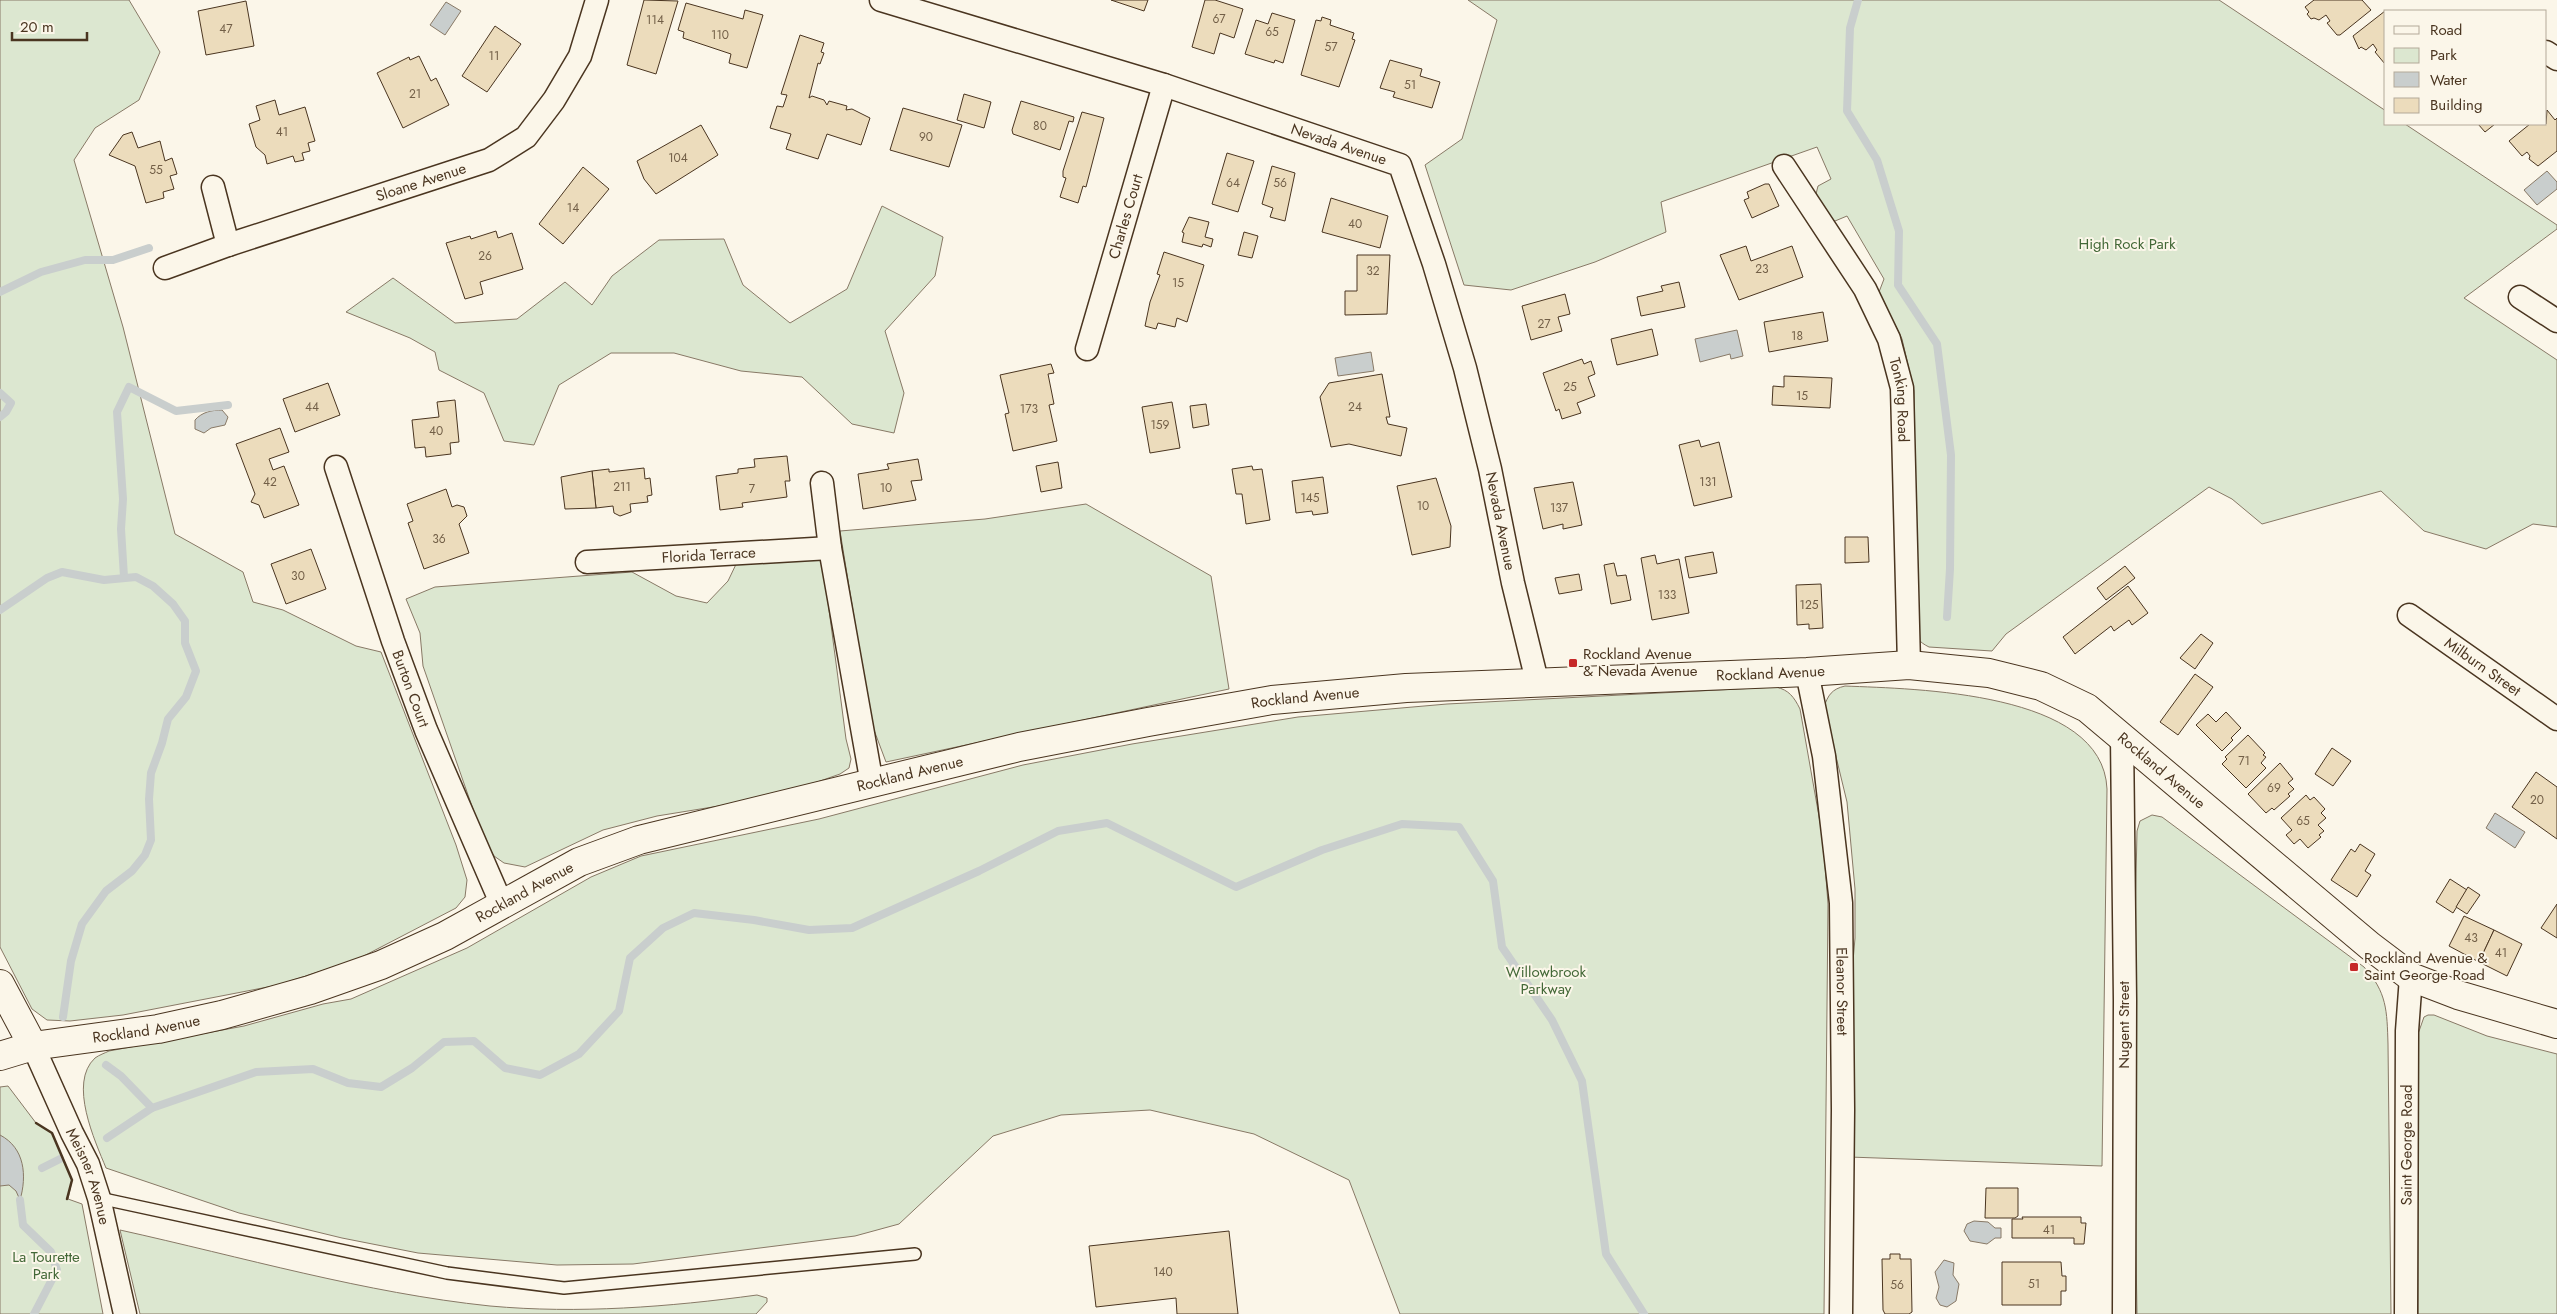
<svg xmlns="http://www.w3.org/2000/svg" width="2557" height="1314" viewBox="0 0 2557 1314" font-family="Jost,sans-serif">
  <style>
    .green { fill: #dce7d0; stroke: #887966 }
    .water { fill: #c9cecd; stroke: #887966 }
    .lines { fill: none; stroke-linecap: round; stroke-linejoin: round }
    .stream { stroke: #c9cecd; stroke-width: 8 }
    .building { fill: #ecdcbc; stroke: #4a3520 }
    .lane-casing { stroke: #4a3520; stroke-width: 14 }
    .street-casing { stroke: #4a3520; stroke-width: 25 }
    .secondary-casing { stroke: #4a3520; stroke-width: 30 }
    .lane { stroke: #fbf6e9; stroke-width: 11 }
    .street { stroke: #fbf6e9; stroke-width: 22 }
    .secondary { stroke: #fbf6e9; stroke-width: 28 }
    .wall { stroke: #4a3520; stroke-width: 2.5 }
    .poi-dot { fill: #c62828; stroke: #fbf6e9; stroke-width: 2 }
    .labels { text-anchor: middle; stroke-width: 4; stroke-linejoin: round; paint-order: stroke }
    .number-label { font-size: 12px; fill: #725f47 }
    .street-label { font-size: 15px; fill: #4a3520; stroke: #fbf6e9 }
    .park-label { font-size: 15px; fill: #436837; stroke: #fbf6e9 }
    .poi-label { font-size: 15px; fill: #4a3520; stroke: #fbf6e9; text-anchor: start }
  </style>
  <rect width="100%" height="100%" fill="#fbf6e9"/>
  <!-- green -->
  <g class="green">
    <polygon points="0,0 129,0 160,52 139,100 95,128 74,160 123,327 175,534 243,572 253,602 283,610 356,646 381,652 456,845 467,880 465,897 456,908 358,959 278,985 123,1015 70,1021 47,1020 32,1009 0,947"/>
    <path d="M 1468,0 L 2219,0 L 2386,111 L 2386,124 L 2405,124 L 2557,225 L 2557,229 L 2464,298 L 2557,360 L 2557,527 L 2533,524 L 2486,549 L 2424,531 L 2381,491 L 2262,524 L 2232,499 L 2209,487 L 2006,634 L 1992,651 L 1929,647 C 1919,642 1916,638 1915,628 L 1914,391 L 1902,339 L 1879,292 L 1884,279 L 1847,216 L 1835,221 L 1828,218 L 1816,194 L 1818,186 L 1831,179 L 1817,147 L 1661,202 L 1666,232 L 1595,262 L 1511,290 L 1464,285 L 1425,165 L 1462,139 L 1497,20 Z"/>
    <polygon points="882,206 943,237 935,276 885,331 904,393 894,433 852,424 802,377 741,371 674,353 611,353 559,385 534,445 504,441 484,393 439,370 435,352 410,338 346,312 393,278 455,323 517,319 565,282 592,305 612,276 659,240 724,239 743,285 790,323 847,289"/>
    <polygon points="1086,504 1211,576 1229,689 886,762 871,722 840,531 985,519"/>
    <polygon points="739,558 818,559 823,564 846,739 851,759 849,768 840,774 803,787 756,800 657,816 603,830 525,867 504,863 494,856 482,835 423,666 420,633 406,599 435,587 632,572 676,596 707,603 728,581"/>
    <path d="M 1845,686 C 1915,689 2103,691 2107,789 L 2102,1166 L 1849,1157 L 1851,985 L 1855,938 L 1855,889 L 1847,802 L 1824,707 C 1828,695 1832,689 1845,686 Z"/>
    <path d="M 1776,687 C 1789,690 1794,697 1800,709 L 1823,839 L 1828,904 L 1824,1314 L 1400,1314 L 1349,1180 L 1254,1134 L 1150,1110 L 1061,1115 L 993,1136 L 899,1224 L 855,1236 L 633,1264 L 557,1265 L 418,1253 L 342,1238 L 239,1213 L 106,1168 C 95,1141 68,1083 95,1058 C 99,1055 105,1053 109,1051 L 244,1026 L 323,1004 L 351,999 L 467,948 L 591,877 L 641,856 L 819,819 L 1023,765 L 1132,744 L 1298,717 L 1447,704 Z"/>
    <path d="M 2152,815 L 2162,817 L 2364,967 C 2387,992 2387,1011 2388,1044 L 2391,1314 L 2137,1314 C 2134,1153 2133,992 2137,831 L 2140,821 Z"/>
    <polygon points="2428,1015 2434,1015 2487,1036 2557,1054 2557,1314 2418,1314 2418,1034 2424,1017"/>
    <polygon points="8,1086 36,1123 52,1133 72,1180 68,1199 82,1204 103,1314 0,1314 0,1087"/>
    <path d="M 120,1230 C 242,1257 365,1293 490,1306 C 578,1314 669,1307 757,1295 L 767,1298 L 767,1302 L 756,1314 L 140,1314 Z"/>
  </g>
  <!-- water -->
  <g class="water">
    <polygon points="446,2 461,11 445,35 430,25"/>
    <polygon points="2547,171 2557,182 2557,189 2537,205 2524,190"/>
    <polygon points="1737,330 1743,356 1731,359 1730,354 1700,362 1695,339"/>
    <polygon points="1371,352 1374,371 1338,376 1335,358"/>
    <path d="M 222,410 L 228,417 L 225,425 L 211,428 L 204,433 L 195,429 L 195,420 C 202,412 212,410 222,410 Z"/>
    <polygon points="2495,813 2525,832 2515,848 2486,828"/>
    <path d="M 0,1135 C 25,1148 27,1176 20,1200 L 16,1191 L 9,1185 L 0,1186 Z"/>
    <polygon points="1974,1221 1988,1222 1995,1228 2001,1228 2001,1238 1995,1238 1987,1244 1970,1241 1964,1231 1967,1224"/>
    <polygon points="1944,1260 1954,1263 1953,1275 1959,1284 1956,1301 1947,1307 1940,1305 1936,1298 1939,1287 1935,1272"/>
  </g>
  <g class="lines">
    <!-- stream -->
    <g class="stream">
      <polyline points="1858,0 1850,28 1847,111 1877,160 1899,231 1898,285 1937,344 1951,455 1950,569 1947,617"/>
      <polyline points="0,292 41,272 85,260 113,260 149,248"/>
      <polyline points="0,393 11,403 6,412 0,417"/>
      <polyline points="124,577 121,529 123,499 117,412 129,387 176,411 228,405"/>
      <polyline points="0,610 47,578 62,572 104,580 136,577 153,586 173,604 185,621 185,643 196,671 186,697 168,719 162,743 151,773 149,799 151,840 145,855 132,871 106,891 82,924 71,961 63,1017"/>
      <polyline points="106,1065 121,1076 152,1108"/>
      <polyline points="107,1138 152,1108 256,1072 313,1069 348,1083 381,1087 412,1068 444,1042 474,1041 505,1068 540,1075 579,1054 619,1011 630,958 663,928 694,913 754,920 809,930 852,928 979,871 1058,831 1107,823 1236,887 1322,850 1402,824 1459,827 1493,881 1502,947 1552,1020 1582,1081 1606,1254 1644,1314"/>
      <polyline points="42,1168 60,1159"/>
      <polyline points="20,1200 23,1225 51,1252 57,1270 34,1314"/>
    </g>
  </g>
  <!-- building -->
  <g class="building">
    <polygon points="644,0 678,1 656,74 627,65"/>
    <polygon points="1111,0 1148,0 1144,11"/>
    <polygon points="1205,0 1215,0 1243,9 1234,38 1220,33 1214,54 1192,47"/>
    <polygon points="2314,0 2362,0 2371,10 2340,35 2337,35 2327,23 2330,21 2326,15 2319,20 2314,18 2311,19 2307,14 2309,12 2305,7"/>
    <polygon points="246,1 254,46 206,55 198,11"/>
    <polygon points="686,3 743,19 745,10 763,15 747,68 729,63 731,54 683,38 684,32 678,30"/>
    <polygon points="2385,11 2386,64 2385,64 2375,52 2377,50 2373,44 2366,50 2361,47 2359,49 2353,36"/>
    <polygon points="1272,13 1295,20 1283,63 1275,60 1274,63 1245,54 1256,20 1268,24"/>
    <polygon points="1322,17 1331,20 1330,25 1354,33 1352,39 1355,40 1339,87 1301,75 1316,20 1321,21"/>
    <polygon points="495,26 521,44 487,92 462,76"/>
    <polygon points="800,35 824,43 821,52 824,53 820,64 818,63 809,98 812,96 824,100 827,105 829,101 847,106 846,110 852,109 870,118 861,145 827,134 818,159 786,149 791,134 770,128 777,106 783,107 787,95 781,94"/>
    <polygon points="419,56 431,81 436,78 449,105 403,128 377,73 409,57 410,60"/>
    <polygon points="1390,60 1422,69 1420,76 1440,82 1432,108 1393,97 1395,92 1380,88"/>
    <polygon points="964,94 991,102 984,128 957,120"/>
    <polygon points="275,100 279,115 305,107 315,141 308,143 310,151 302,153 304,160 295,162 293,156 267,164 265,155 256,147 249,124 260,120 256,106"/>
    <polygon points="1021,101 1074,117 1073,122 1069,121 1060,150 1013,134 1012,130"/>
    <polygon points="903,108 962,125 949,167 890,150"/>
    <polygon points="2547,110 2555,120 2557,118 2557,151 2538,166 2529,159 2530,156 2527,152 2522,156 2509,141 2530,124 2546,124"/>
    <polygon points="1082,112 1104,118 1086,187 1083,186 1078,203 1060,197 1066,178 1063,177 1063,171"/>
    <polygon points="2478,124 2495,124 2485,132"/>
    <polygon points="701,125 718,155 656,194 644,179 637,161"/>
    <polygon points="132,132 138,148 160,141 165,161 172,158 177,174 170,176 174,189 163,192 164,198 146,203 135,166 109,155 123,135"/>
    <polygon points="1227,153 1254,161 1238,212 1212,204"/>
    <polygon points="1272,166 1295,173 1285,221 1270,217 1273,208 1262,204"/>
    <polygon points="583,167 609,189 563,244 539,224"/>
    <polygon points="1765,184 1769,184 1779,206 1752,218 1744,200 1749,198 1747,192"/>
    <polygon points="1331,198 1388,216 1380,248 1322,232"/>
    <polygon points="1189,217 1209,222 1205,237 1213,239 1211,247 1203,244 1202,247 1182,242 1184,233 1182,232"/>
    <polygon points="496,231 498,238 512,233 523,269 480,282 483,294 465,299 446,243 470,236 471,239"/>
    <polygon points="1244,232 1258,236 1252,258 1238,255"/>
    <polygon points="1746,246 1751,261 1792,246 1803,277 1739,300 1720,255"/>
    <polygon points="1164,252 1204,265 1187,322 1177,318 1175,327 1158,323 1156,329 1145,326 1150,302 1160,275 1157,274"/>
    <polygon points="1357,255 1390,255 1387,314 1345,315 1345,291 1357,291"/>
    <polygon points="1679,282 1685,307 1641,316 1637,297 1663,291 1661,286"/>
    <polygon points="1565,294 1570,314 1558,317 1562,331 1531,340 1522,306"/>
    <polygon points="1823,312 1828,341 1769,352 1764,322"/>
    <polygon points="1652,329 1658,355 1617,365 1611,339"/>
    <polygon points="1582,359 1584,364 1591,361 1595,374 1588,377 1595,396 1577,403 1581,413 1562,419 1559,409 1556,411 1543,373"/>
    <polygon points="1051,364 1054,373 1048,374 1054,404 1049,405 1057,441 1013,451 1005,414 1009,413 1000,375"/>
    <polygon points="1382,374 1390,417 1386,417 1388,424 1407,428 1401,456 1349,444 1331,447 1320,397 1329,383"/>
    <polygon points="1784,376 1832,378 1830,408 1772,405 1773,386 1784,387"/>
    <polygon points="328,383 340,415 295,432 283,399"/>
    <polygon points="455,400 459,442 450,443 451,454 426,457 425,447 415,448 412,420 439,417 437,402"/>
    <polygon points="1172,402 1180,448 1150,453 1142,407"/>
    <polygon points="1206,404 1209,425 1193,428 1190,406"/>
    <polygon points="280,428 289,452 269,459 273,470 284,466 299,505 264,518 259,505 251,502 255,494 236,444"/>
    <polygon points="1699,440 1701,447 1719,442 1732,497 1694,506 1679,445"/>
    <polygon points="787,456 790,481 785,481 787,497 742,503 743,507 720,510 716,476 738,473 738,469 755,467 754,459"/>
    <polygon points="918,459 922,480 911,481 916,500 863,509 858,474 889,469 887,464"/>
    <polygon points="1058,462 1062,488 1041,492 1036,466"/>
    <polygon points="1252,466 1253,470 1262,469 1270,520 1246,524 1242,494 1236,494 1232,469"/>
    <polygon points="644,468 645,479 650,478 652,495 647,496 648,502 630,504 631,512 620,516 614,513 613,506 596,508 592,471 609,469 609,472"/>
    <polygon points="592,471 596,508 565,509 561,477"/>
    <polygon points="1323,477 1328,513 1313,515 1312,511 1296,513 1292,481"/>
    <polygon points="1436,478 1451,526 1450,547 1412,555 1397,486"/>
    <polygon points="1573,482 1582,525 1563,529 1563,524 1543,529 1534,488"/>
    <polygon points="446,489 452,507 457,505 464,507 467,516 459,524 469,553 424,569 408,523 413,521 407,504"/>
    <polygon points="1845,537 1868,537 1869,562 1845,563"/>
    <polygon points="311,549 326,589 286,604 271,564"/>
    <polygon points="1713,552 1717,573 1689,578 1685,557"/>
    <polygon points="1655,555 1657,564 1679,559 1689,613 1652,620 1641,558"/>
    <polygon points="1614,563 1617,576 1626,575 1631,600 1611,604 1604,565"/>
    <polygon points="2125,566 2135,578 2106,600 2097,588"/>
    <polygon points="1579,574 1582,590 1559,594 1555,578"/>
    <polygon points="1821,584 1823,628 1809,629 1809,624 1797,625 1796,585"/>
    <polygon points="2128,586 2148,613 2132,625 2129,620 2114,631 2111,626 2075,654 2063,637"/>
    <polygon points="2201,634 2213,643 2195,669 2180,658"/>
    <polygon points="2195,674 2213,687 2178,735 2160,722"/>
    <polygon points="2226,712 2241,728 2231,738 2233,740 2222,751 2196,725 2208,714 2216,722"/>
    <polygon points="2248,735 2265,753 2263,755 2266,757 2261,763 2266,768 2246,788 2222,764 2227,759 2225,757"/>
    <polygon points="2332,748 2351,761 2333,786 2315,774"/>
    <polygon points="2280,763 2293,779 2288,783 2294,789 2288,794 2290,796 2274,810 2272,808 2266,813 2248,794"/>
    <polygon points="2536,772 2557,787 2557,839 2512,807"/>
    <polygon points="2306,795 2310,800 2314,797 2325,809 2321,813 2326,818 2318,825 2324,831 2319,835 2321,837 2308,848 2300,839 2294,844 2286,835 2292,830 2281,818"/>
    <polygon points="2360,844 2375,854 2365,871 2371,875 2357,897 2331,880 2351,849 2355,852"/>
    <polygon points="2450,879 2467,890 2453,913 2436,902"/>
    <polygon points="2468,887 2480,895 2467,914 2456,907"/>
    <polygon points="2557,904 2557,938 2541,928"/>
    <polygon points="2464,916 2494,930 2479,962 2449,946"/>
    <polygon points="2494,930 2522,944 2507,976 2479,962"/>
    <polygon points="1986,1188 2018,1188 2018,1216 2015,1218 1985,1218"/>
    <polygon points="2022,1217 2081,1217 2081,1223 2086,1223 2084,1244 2074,1244 2074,1238 2012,1238 2012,1219 2023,1219"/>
    <polygon points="1229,1231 1238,1314 1177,1314 1176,1298 1096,1307 1089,1246"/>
    <polygon points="1890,1254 1900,1254 1900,1259 1911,1259 1912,1312 1909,1314 1885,1314 1883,1310 1882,1259 1890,1259"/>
    <polygon points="2002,1262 2061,1262 2062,1276 2066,1276 2066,1291 2061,1291 2061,1305 2002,1305"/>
  </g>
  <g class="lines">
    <defs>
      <polyline id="lane" points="99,1198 447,1273 564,1288 915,1254"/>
      <g id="street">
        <path id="s1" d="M 881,0 L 1164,85 L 1400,165 L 1434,264 L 1465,368 L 1490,469 L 1513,583 L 1537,681"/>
        <polyline points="2546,52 2557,59"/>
        <path id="s2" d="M 1784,166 L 1865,289 L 1889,339 L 1902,388 L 1909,665"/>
        <polyline points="213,187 228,245"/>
        <path id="s3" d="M 165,268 L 228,245 L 489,160 L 526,137 L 554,100 L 580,56 L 597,0"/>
        <polyline points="2520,297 2557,321"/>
        <path id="s4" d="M 1087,349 L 1164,85"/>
        <path id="s5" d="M 336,467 L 393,641 L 426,730 L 502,905"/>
        <polyline points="822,483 830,548 872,784"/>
        <path id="s6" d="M 587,562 L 830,548"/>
        <path id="s7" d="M 2409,615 L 2557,719"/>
        <path id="s8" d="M 1807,672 L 1824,756 L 1841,903 L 1843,1110 L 1841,1314"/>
        <polyline points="2122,736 2125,1000 2124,1314"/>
        <path id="s9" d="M 33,1046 L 72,1133 L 88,1164 L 99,1198 L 125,1314"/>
        <path id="s10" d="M 2406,1314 L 2407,1031 L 2411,977"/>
      </g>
      <g id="secondary">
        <polyline points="0,984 33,1046"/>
        <path id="s11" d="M 0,1056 L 33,1046 L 158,1029 L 222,1015 L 310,990 L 381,965 L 445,936 L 579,862 L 639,840 L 1019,747 L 1148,722 L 1272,700 L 1406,688 L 1807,672 L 1909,665 L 1989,673 L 2041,686 L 2087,708 L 2370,946 L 2411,977 L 2458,995 L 2557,1024"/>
      </g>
    </defs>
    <!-- lane casing -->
    <use href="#lane" class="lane-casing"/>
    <!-- street casing -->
    <use href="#street" class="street-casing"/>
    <!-- secondary casing -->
    <use href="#secondary" class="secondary-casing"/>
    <!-- lane -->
    <use href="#lane" class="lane"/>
    <!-- street -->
    <use href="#street" class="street"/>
    <!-- secondary -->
    <use href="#secondary" class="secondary"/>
    <!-- wall -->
    <polyline class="wall" points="36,1123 52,1133 72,1180 67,1199"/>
  </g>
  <!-- markers -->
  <g class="poi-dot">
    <rect x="1568" y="658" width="10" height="10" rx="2.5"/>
    <rect x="2349" y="962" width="10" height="10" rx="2.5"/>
  </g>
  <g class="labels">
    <!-- number labels -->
    <g class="number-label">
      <text x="1219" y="23">67</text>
      <text x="655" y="24">114</text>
      <text x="226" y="33">47</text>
      <text x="1272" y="36">65</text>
      <text x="720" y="39">110</text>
      <text x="1331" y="51">57</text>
      <text x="494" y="60">11</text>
      <text x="1410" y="89">51</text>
      <text x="415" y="98">21</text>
      <text x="1040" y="130">80</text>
      <text x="282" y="136">41</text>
      <text x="926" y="141">90</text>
      <text x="678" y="162">104</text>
      <text x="156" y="174">55</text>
      <text x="1233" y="187">64</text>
      <text x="1280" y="187">56</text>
      <text x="573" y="212">14</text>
      <text x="1355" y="228">40</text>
      <text x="485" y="260">26</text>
      <text x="1762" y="273">23</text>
      <text x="1373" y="275">32</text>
      <text x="1178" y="287">15</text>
      <text x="1544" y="328">27</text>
      <text x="1797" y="340">18</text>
      <text x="1570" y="391">25</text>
      <text x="1802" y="400">15</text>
      <text x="312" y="411">44</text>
      <text x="1355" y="411">24</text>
      <text x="1029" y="413">173</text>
      <text x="1160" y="429">159</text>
      <text x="436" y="435">40</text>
      <text x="270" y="486">42</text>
      <text x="1708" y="486">131</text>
      <text x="622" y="491">211</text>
      <text x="886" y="492">10</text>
      <text x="752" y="493">7</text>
      <text x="1310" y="502">145</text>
      <text x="1423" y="510">10</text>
      <text x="1559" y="512">137</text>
      <text x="439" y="543">36</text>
      <text x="298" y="580">30</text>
      <text x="1667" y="599">133</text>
      <text x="1809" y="609">125</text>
      <text x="2244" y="765">71</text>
      <text x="2274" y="792">69</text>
      <text x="2537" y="804">20</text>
      <text x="2303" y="825">65</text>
      <text x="2471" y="942">43</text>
      <text x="2501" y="957">41</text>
      <text x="2049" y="1234">41</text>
      <text x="1163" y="1276">140</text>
      <text x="2034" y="1288">51</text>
      <text x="1897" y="1289">56</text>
    </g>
    <!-- street labels -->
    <g class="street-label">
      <text dy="5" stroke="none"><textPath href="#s1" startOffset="480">Nevada Avenue</textPath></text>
      <text dy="5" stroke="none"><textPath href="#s3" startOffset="270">Sloane Avenue</textPath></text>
      <text dy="5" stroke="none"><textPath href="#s4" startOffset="138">Charles Court</textPath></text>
      <text dy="5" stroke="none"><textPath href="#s2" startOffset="265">Tonking Road</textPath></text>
      <text dy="5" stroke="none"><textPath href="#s1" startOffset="915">Nevada Avenue</textPath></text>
      <text dy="5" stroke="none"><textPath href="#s6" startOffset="122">Florida Terrace</textPath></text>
      <text dy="5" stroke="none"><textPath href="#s7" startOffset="90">Milburn Street</textPath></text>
      <text dy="5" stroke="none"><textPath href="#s11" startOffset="1828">Rockland Avenue</textPath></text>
      <text dy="5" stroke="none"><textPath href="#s5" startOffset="234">Burton Court</textPath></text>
      <text dy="5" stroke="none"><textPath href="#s11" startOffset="1362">Rockland Avenue</textPath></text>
      <text dy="5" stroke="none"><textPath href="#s11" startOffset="2249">Rockland Avenue</textPath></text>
      <text dy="5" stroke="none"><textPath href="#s11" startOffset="959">Rockland Avenue</textPath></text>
      <text dy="5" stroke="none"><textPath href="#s11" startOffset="554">Rockland Avenue</textPath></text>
      <text dy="5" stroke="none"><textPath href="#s8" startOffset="322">Eleanor Street</textPath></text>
      <text transform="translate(2124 1025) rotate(-90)" y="5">Nugent Street</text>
      <text dy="5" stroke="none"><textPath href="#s11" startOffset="149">Rockland Avenue</textPath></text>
      <text dy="5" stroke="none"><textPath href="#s10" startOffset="169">Saint George Road</textPath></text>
      <text dy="5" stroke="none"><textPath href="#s9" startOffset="142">Meisner Avenue</textPath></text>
    </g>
    <!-- park labels -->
    <g class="park-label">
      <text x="2127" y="249">High Rock Park</text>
      <text x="1546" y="977">Willowbrook<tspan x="1546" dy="17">Parkway</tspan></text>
      <text x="46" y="1262">La Tourette<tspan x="46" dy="17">Park</tspan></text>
    </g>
    <!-- poi labels -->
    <g class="poi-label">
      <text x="1583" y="659">Rockland Avenue<tspan x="1583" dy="17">&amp; Nevada Avenue</tspan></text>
      <text x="2364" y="963">Rockland Avenue &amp;<tspan x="2364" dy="17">Saint George Road</tspan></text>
    </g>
  </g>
  <!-- legend -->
  <rect x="2384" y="10" width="162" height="115" fill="#fbf6e9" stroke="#b4a999"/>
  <rect x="2394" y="26" width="25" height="8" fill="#fbf6e9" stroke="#b4a999"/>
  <text x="2430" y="35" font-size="15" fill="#4a3520">Road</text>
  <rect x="2394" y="48" width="25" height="15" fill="#dce7d0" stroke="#b4a999"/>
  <text x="2430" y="60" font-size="15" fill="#4a3520">Park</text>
  <rect x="2394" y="72" width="25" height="15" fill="#c9cecd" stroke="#b4a999"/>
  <text x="2430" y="85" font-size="15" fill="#4a3520">Water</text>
  <rect x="2394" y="98" width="25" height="15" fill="#ecdcbc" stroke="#b4a999"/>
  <text x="2430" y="110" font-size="15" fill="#4a3520">Building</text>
  <!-- scale -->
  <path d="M12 32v8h75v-8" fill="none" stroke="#4a3520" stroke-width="2.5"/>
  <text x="20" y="32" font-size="15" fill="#4a3520" stroke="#fbf6e9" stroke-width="4" paint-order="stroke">20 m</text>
</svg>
